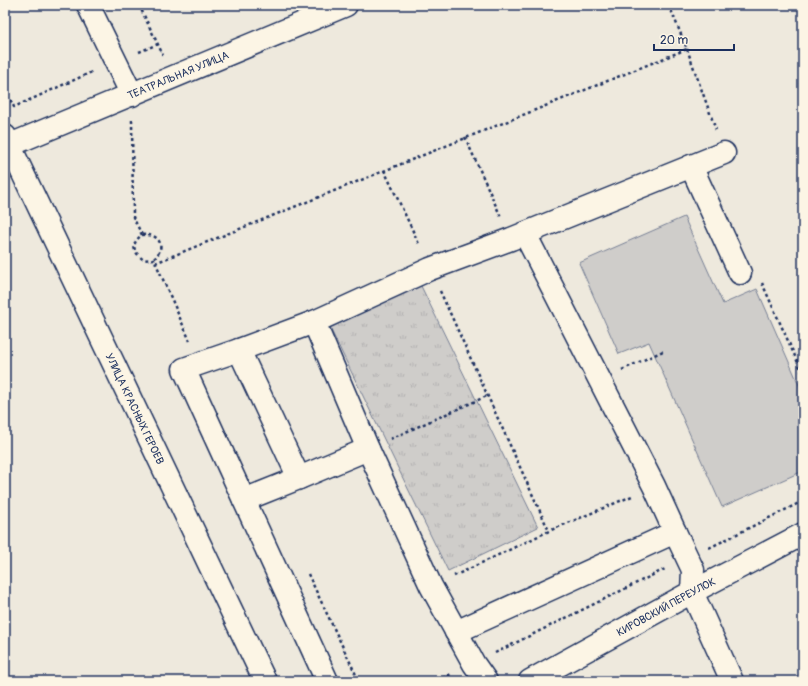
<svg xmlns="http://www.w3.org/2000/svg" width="808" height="686" viewBox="0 0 808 686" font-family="Pangolin,sans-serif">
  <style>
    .park { fill: url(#park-tufts); stroke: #757e94 }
    .pitch { fill: #cfcdca; stroke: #757e94 }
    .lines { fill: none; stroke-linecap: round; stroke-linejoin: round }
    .minor-casing { stroke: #1b2f5e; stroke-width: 25 }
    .major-casing { stroke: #1b2f5e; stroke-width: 25 }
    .path { stroke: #1b2f5e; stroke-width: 2.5; stroke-dasharray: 3 3; stroke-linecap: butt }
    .minor { stroke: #fcf5e5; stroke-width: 22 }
    .major { stroke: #fcf5e5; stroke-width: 22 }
    .labels { text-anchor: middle; stroke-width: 3; stroke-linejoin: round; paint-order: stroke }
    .street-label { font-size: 11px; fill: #1b2f5e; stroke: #fcf5e5 }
  </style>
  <defs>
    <pattern id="park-tufts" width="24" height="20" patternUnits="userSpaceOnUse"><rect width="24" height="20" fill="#cfcdca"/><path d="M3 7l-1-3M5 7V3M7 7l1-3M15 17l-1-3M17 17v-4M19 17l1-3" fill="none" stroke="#b1b0b0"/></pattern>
  </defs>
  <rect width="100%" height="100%" fill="#eee9dd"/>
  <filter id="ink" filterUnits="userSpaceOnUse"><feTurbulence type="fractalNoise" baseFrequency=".025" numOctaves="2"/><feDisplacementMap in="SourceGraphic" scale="8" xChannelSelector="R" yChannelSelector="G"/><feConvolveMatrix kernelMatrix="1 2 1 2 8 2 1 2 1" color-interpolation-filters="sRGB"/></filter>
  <g filter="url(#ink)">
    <!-- park -->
    <polygon class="park" points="420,284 538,527 448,571 330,328"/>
    <!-- pitch -->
    <polygon class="pitch" points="684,217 723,304 757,289 803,394 803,471 722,507 649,342 619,354 579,263"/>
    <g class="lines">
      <defs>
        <g id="minor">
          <polyline points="88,5 132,95"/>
          <path id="s1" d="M 10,145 L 346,5"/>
          <polyline points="691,166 740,273"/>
          <polyline points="314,322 239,350 299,478 368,449"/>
          <polyline points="239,350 184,369 244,500"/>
          <polyline points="299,478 244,500 327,681"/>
          <polyline points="675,532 693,570 692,592 732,681"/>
          <polyline points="456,632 675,532 654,486 525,234"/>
          <polyline points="486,681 474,664 431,586 368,449 314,322 430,269 511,239 724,153"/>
          <path id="s2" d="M 530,681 L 692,592 L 803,534"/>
        </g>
        <g id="major">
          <path id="s3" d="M 5,136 L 265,681"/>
        </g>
      </defs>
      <!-- minor casing -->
      <use href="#minor" class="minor-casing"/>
      <!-- major casing -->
      <use href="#major" class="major-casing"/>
      <!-- path -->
      <g class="path">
        <polyline points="139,5 163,55"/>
        <polyline points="687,49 716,130"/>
        <polyline points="139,52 158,44"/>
        <polyline points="5,89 14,107 94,71"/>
        <path d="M 132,120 L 133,217 L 142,235 C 130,244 133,252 144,260 L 154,259 L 190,341"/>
        <polyline points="465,137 501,217"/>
        <polyline points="384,170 420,246"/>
        <path d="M 142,235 C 159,233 167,246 154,259"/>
        <polyline points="155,263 687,49 669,5"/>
        <polyline points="762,283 803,374"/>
        <polyline points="440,291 549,531"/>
        <polyline points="622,370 665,350"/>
        <polyline points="390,439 487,396"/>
        <polyline points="709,548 803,501"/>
        <polyline points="308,574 359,681"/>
        <polyline points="454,576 549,531 632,496"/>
        <polyline points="495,653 665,569"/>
        <polyline points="437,681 451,674"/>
      </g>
      <!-- minor -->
      <use href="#minor" class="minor"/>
      <!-- major -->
      <use href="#major" class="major"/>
    </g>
  </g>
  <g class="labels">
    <!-- street labels -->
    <g class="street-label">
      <text dy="4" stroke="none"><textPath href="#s1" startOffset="182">ТЕАТРАЛЬНАЯ УЛИЦА</textPath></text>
      <text dy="4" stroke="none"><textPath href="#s3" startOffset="302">УЛИЦА КРАСНЫХ ГЕРОЕВ</textPath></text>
      <text dy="4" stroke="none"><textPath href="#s2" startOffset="155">КИРОВСКИЙ ПЕРЕУЛОК</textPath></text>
    </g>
  </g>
  <!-- margin -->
  <rect width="808" height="686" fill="none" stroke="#fcf5e5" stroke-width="20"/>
  <rect x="10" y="10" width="788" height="666" fill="none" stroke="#1b2f5e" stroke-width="1.5" filter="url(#ink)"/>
  <!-- scale -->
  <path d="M654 44v6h80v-6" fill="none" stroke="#1b2f5e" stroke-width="2"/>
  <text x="660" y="44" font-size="12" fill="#1b2f5e" stroke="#fcf5e5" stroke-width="3" paint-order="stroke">20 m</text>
</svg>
